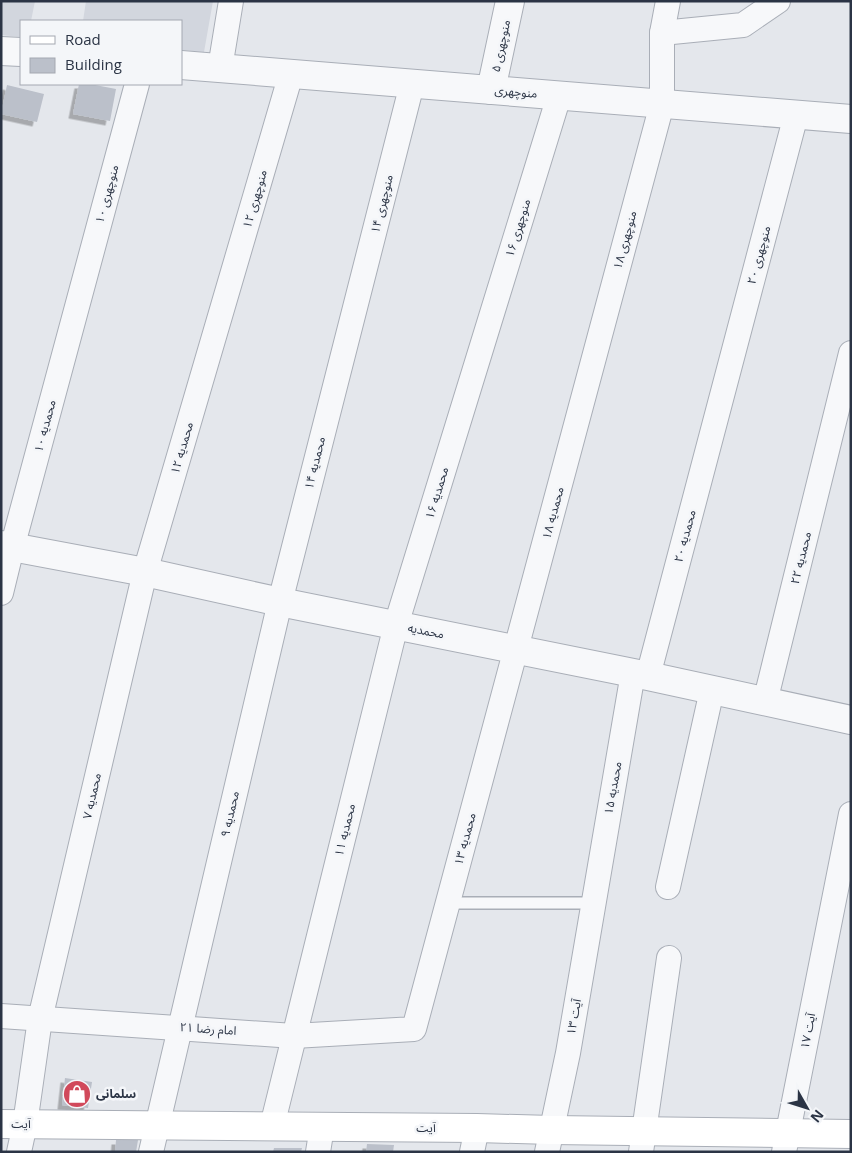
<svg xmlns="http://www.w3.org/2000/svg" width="852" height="1153" viewBox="0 0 852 1153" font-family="'Open Sans','Noto Sans Arabic',sans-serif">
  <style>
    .built { fill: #d2d6de }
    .building { fill: #bbc0ca; filter: url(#shadow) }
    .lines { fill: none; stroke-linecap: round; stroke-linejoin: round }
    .service-casing { stroke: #a9aeb7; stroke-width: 14 }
    .minor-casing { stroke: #a9aeb7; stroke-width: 26 }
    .tertiary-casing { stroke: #a9aeb7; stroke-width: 30 }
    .secondary-casing { stroke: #a9aeb7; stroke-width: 30 }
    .service { stroke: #f7f8fa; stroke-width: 11 }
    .minor { stroke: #f7f8fa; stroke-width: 24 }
    .tertiary { stroke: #f7f8fa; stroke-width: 28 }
    .secondary { stroke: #fff; stroke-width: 28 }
    .labels { text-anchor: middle; stroke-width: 5; stroke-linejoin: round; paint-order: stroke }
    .street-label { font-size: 12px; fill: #2b3445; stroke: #f4f6f9 }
    .poi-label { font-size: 12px; font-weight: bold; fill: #2b3445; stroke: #f4f6f9; text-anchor: start }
  </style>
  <defs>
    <filter id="shadow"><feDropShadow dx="-4.5" dy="4.5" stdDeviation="0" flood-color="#0004"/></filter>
  </defs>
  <rect width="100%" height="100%" fill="#e4e7ec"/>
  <!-- built -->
  <g class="built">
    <polygon points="1,1 35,1 31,21 21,21 21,37 1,35"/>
    <polygon points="86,1 213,1 204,52 181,50 181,21 83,21"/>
  </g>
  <!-- building -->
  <g class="building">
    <polygon points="79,84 90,84 116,89 110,121 73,114"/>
    <polygon points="7,85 44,94 37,122 1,114"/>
    <polygon points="65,1078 92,1082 88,1108 62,1105"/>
    <polygon points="116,1140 138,1140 136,1152 115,1152"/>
    <polygon points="367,1144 394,1145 393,1152 366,1152"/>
    <polygon points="274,1148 302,1148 301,1152 273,1152"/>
  </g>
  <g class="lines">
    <defs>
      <polyline id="service" points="448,903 594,903"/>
      <g id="minor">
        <polyline points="662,33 743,25 778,1"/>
        <polyline points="220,68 231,1"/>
        <polyline points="1,593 12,548 137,84"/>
        <polyline points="648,676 796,115"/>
        <polyline points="765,702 851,353"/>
        <polyline points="668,887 712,690"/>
        <polyline points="1,1016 294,1036 414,1029 662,104 662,33 668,1"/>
        <polyline points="272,1126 396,625 559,96"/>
        <polyline points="19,1152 25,1124 40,1019 145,572 291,74"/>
        <polyline points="151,1152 280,602 412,84"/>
        <polyline points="318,1152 322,1127"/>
        <polyline points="472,1152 477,1128"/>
        <polyline points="547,1152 568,1053 633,673"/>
        <polyline points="641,1152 669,958"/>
        <polyline points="784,1152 851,814"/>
      </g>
      <g id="tertiary">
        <polyline points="1,51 21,52"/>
        <polyline points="181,65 851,119"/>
        <polyline points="491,90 510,1"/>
        <polyline points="1,545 145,572 280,602 648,676 851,720"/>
      </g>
      <polyline id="secondary" points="1,1124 477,1128 552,1130 851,1134"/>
    </defs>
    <!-- service casing -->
    <use href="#service" class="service-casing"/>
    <!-- minor casing -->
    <use href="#minor" class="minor-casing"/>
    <!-- tertiary casing -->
    <use href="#tertiary" class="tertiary-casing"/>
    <!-- secondary casing -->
    <use href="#secondary" class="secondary-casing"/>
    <!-- service -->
    <use href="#service" class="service"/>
    <!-- minor -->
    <use href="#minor" class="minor"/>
    <!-- tertiary -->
    <use href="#tertiary" class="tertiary"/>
    <!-- secondary -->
    <use href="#secondary" class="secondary"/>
  </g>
  <!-- icons -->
  <defs>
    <symbol id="shop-disc" viewBox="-11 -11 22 22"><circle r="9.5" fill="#d1495b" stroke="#f4f6f9"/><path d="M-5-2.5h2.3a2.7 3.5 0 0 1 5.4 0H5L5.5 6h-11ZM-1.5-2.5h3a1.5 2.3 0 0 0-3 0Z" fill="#fff"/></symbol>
  </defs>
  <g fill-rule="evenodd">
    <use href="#shop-disc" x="61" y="1078" width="32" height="32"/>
  </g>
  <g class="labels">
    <!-- street labels -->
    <g class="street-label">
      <text transform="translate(501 46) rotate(-78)" y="4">منوچهری ۵</text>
      <text transform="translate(516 92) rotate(5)" y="4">منوچهری</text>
      <text transform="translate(107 194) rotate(-75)" y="4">منوچهری ۱۰</text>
      <text transform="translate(255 199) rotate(-74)" y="4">منوچهری ۱۲</text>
      <text transform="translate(382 204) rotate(-76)" y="4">منوچهری ۱۴</text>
      <text transform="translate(518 228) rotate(-73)" y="4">منوچهری ۱۶</text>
      <text transform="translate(625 240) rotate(-75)" y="4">منوچهری ۱۸</text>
      <text transform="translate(759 255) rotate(-75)" y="4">منوچهری ۲۰</text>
      <text transform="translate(45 426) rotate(-75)" y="4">محمدیه ۱۰</text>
      <text transform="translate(182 448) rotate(-74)" y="4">محمدیه ۱۲</text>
      <text transform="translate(315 463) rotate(-76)" y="4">محمدیه ۱۴</text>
      <text transform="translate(437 493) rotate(-73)" y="4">محمدیه ۱۶</text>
      <text transform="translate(553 513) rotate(-75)" y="4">محمدیه ۱۸</text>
      <text transform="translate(685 536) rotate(-75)" y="4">محمدیه ۲۰</text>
      <text transform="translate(801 558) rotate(-76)" y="4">محمدیه ۲۲</text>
      <text transform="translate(426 631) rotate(11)" y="4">محمدیه</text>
      <text transform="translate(613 788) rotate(-80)" y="4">محمدیه ۱۵</text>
      <text transform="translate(92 796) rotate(-77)" y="4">محمدیه ۷</text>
      <text transform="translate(230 814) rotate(-77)" y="4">محمدیه ۹</text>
      <text transform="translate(345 830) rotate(-76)" y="4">محمدیه ۱۱</text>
      <text transform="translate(465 839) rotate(-75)" y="4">محمدیه ۱۳</text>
      <text transform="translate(574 1017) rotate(-80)" y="4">آیت ۱۳</text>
      <text transform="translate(208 1029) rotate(4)" y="4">امام رضا ۲۱</text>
      <text transform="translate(808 1031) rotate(-79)" y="4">آیت ۱۷</text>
      <text x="21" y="1128">آیت</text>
      <text x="426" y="1132">آیت</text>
    </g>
    <!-- poi labels -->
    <g class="poi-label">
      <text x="96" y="1098">سلمانی</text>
    </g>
  </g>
  <!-- border -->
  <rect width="852" height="1153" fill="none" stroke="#2b3445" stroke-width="5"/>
  <!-- legend -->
  <rect x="20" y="20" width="162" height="65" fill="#f4f6f9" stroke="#a4a8b1"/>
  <rect x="30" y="36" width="25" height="8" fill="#ffffff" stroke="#a4a8b1"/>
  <text x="65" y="45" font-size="15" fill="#2b3445">Road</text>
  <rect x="30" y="58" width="25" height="15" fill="#bbc0ca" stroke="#a4a8b1"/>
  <text x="65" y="70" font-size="15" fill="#2b3445">Building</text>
  <!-- north arrow -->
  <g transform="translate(807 1108) rotate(129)" stroke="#f4f6f9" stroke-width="4" paint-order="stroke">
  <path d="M0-4L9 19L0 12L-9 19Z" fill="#2b3445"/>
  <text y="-8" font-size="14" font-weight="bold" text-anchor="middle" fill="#2b3445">N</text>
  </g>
</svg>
